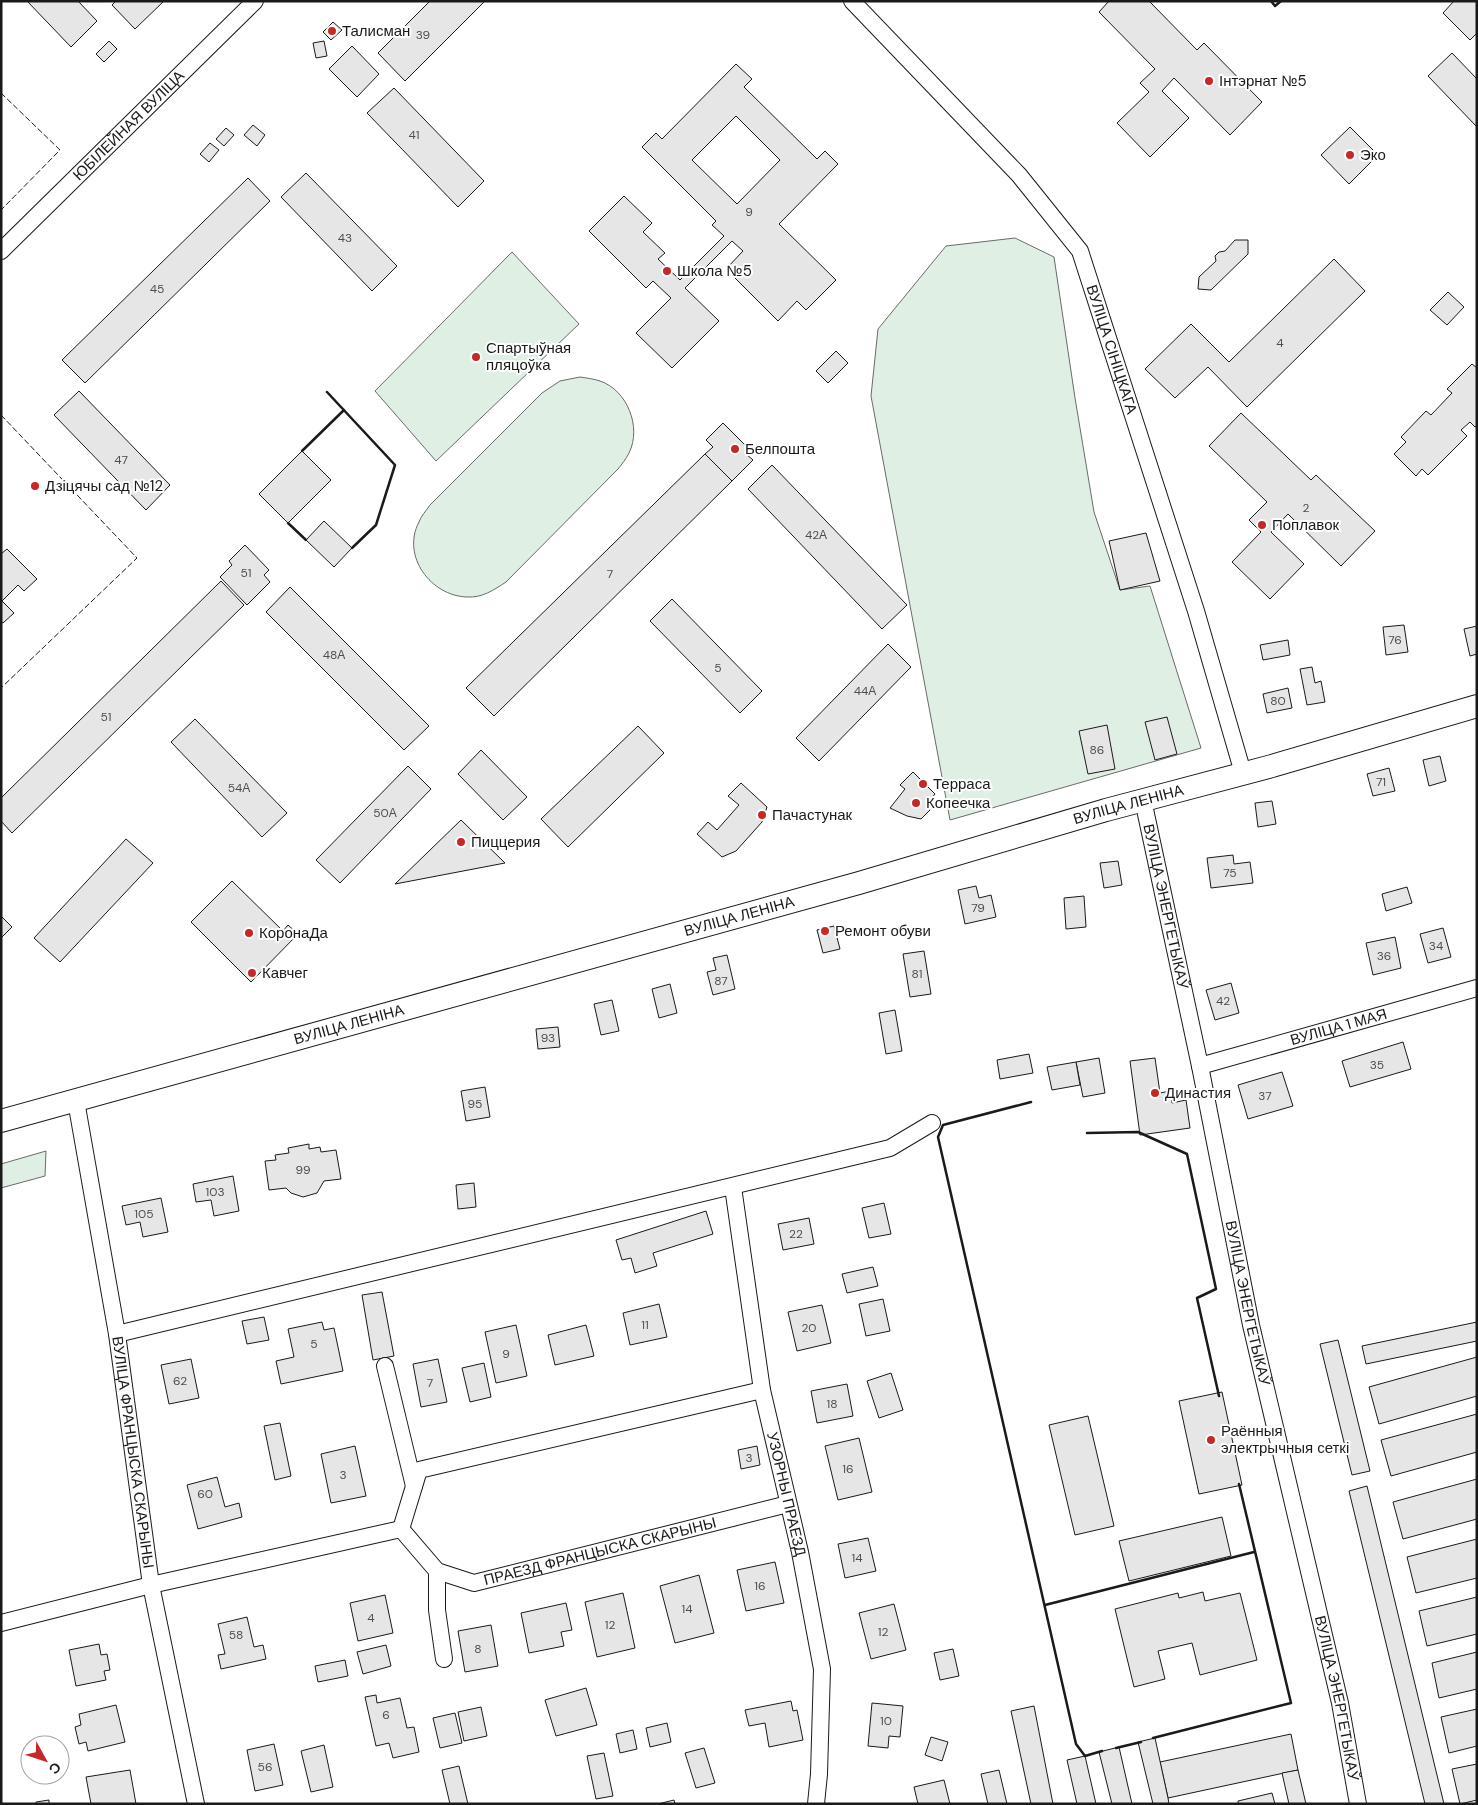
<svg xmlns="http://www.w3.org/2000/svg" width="1478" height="1805" viewBox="0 0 1478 1805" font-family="'DM Sans',sans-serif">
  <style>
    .green { fill: #e0efe3; stroke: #6a6a6a }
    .building { fill: #e6e6e6; stroke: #1a1a1a; fill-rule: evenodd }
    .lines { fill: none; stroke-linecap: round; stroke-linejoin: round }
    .minor-casing { stroke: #1a1a1a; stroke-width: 18 }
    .secondary-casing { stroke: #1a1a1a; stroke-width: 24 }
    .minor { stroke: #fff; stroke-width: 16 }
    .secondary { stroke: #fff; stroke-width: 22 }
    .fence { stroke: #1a1a1a; stroke-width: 1; stroke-dasharray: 6 2.5; stroke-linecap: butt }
    .wall { stroke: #1a1a1a; stroke-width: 2.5 }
    .poi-dot { fill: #c62828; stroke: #fff; stroke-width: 2 }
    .labels { text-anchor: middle; stroke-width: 4; stroke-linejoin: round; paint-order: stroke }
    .number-label { font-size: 12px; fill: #4d4d4d }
    .poi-label { font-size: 15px; fill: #1a1a1a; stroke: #fff; text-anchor: start }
    .street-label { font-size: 15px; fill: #1a1a1a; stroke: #fff }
  </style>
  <rect width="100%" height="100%" fill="#fff"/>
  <!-- green -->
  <g class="green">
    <polygon points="1015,238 1054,257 1075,398 1094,512 1120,590 1150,586 1201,748 950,820 871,396 878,329 946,246"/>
    <polygon points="512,252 579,324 436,461 375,391"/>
    <path d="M 580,377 C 587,378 594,379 600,381 C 627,390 642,427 629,453 C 626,459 622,464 618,469 L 506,582 C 494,590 482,598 467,597 C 431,596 401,556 419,522 C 421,516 426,511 430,505 L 542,393 L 560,381 Z"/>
    <polygon points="46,1151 45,1176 1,1188 1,1164"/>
  </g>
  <!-- building -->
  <g class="building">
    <polygon points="27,1 78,1 97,21 71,47"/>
    <polygon points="116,1 164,1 135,29 112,5"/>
    <polygon points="430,1 485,1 405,81 378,53"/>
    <polygon points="1109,1 1149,1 1197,50 1204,43 1262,102 1230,135 1174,78 1162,91 1189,118 1150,157 1117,123 1149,92 1140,83 1155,69 1099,12"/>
    <polygon points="1454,1 1477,1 1477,33 1470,40 1443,13"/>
    <polygon points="333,22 342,30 331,40 323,32"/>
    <polygon points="109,41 117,49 104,62 96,54"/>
    <polygon points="324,41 327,56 316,58 313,43"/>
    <polygon points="352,46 379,74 357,97 329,69"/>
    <polygon points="1452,53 1477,79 1477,127 1428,76"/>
    <path d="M 736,64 L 752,79 L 744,87 L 817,159 L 825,151 L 838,164 L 779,224 L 836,280 L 806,310 L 797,301 L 778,321 L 726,269 L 743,251 L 732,241 L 685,288 L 719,321 L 672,368 L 636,333 L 671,298 L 653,281 L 646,288 L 589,231 L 624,196 L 652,223 L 643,232 L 665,253 L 658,259 L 680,280 L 724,236 L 712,225 L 716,221 L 642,147 L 656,133 L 662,139 ZM 736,116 L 780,160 L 737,204 L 692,160 Z"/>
    <polygon points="394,88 484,181 458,207 367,113"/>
    <polygon points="253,125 265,135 257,146 244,135"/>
    <polygon points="1350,127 1378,155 1349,184 1321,155"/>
    <polygon points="226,128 234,135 224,146 216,139"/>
    <polygon points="210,143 219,150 209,162 200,154"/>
    <polygon points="306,173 397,266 372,291 281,197"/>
    <polygon points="248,178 270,201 85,383 62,360"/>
    <polygon points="1235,240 1248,240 1248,254 1211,290 1198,289 1199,277 1216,261 1215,256 1219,252 1225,251"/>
    <polygon points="1334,259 1365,291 1247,407 1208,367 1175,398 1145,369 1191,324 1229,362"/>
    <polygon points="1448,292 1464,307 1447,325 1430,310"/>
    <polygon points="836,351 848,363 828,383 816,371"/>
    <polygon points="1472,364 1477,368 1477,425 1475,427 1470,422 1461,430 1467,436 1428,475 1422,469 1416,476 1394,454 1406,442 1401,437 1426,411 1431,415 1452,393 1447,389"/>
    <polygon points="79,391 170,485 146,510 54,415"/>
    <polygon points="1241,413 1311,480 1316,475 1375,531 1341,566 1288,514 1271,532 1304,564 1270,599 1232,562 1261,532 1249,520 1267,502 1209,446"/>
    <polygon points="723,423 750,450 746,454 753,460 732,481 705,454 713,447 706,440"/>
    <polygon points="302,451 331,480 288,523 259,494"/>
    <polygon points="705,454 732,481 494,716 466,688"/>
    <polygon points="772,465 907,605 882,629 748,489"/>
    <polygon points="324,521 352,548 334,567 306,540"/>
    <polygon points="1146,533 1160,581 1120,590 1109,541"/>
    <polygon points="245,545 269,570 264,575 270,582 247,605 220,577 232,565 229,561"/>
    <polygon points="7,549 37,579 24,591 18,585 2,601 14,613 3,623 1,622 1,554"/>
    <polygon points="221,581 244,605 12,833 1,821 1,798"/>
    <polygon points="290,587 429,726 404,750 266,612"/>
    <polygon points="672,599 762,691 740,713 650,621"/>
    <polygon points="1404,625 1408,652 1386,655 1383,627"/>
    <polygon points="1477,626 1477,654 1470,656 1464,629"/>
    <polygon points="1288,640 1290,655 1263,660 1260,645"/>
    <polygon points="888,644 911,667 819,761 796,738"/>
    <polygon points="1312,667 1315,683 1321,681 1325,702 1307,705 1300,669"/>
    <polygon points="1288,688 1292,708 1267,713 1263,694"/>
    <polygon points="1167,717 1177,754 1155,760 1145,722"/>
    <polygon points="195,719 287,813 262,837 171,742"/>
    <polygon points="1107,725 1115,769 1088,774 1079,731"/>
    <polygon points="638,726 664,753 568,847 541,819"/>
    <polygon points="481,750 527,797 503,820 458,774"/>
    <polygon points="1440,756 1446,781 1429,786 1423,760"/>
    <polygon points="408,766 431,789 340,883 316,860"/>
    <polygon points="1389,768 1395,791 1373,796 1367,774"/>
    <polygon points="913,772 935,794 926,805 930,810 921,819 907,816 890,808 905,789 900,785"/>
    <polygon points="741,783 767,807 762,822 736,851 722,857 697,834 708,822 717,830 739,805 728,796"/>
    <polygon points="1272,801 1276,824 1258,827 1255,803"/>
    <polygon points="461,820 505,863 395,884"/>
    <polygon points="126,839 153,863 60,962 34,938"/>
    <polygon points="1233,855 1234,864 1250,862 1253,883 1211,888 1207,858"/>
    <polygon points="1118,861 1122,885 1104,888 1100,863"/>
    <polygon points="232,881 283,931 288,925 298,934 251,982 191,922"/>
    <polygon points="976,886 979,898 991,895 996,917 965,924 958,890"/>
    <polygon points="1407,887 1412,903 1386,911 1382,894"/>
    <polygon points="1084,896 1086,927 1066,929 1064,898"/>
    <polygon points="1,916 12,927 1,938"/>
    <polygon points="834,926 840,949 823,953 817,930"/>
    <polygon points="1443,928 1451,957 1428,963 1420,934"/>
    <polygon points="1395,937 1401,968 1373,975 1366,943"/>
    <polygon points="924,951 931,994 910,997 903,954"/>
    <polygon points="727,955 735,989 713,995 707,972 716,970 713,958"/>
    <polygon points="1231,983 1239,1013 1215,1020 1206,990"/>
    <polygon points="670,984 677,1013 659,1018 652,989"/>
    <polygon points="612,1000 619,1031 601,1035 594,1004"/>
    <polygon points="895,1010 902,1051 886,1054 879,1013"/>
    <polygon points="558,1027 560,1047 538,1049 536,1029"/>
    <polygon points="1403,1042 1411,1069 1350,1087 1342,1061"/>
    <polygon points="1029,1054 1033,1073 1000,1079 997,1060"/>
    <polygon points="1099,1058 1105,1093 1083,1097 1076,1062"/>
    <polygon points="1155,1058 1160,1093 1170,1091 1172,1103 1186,1100 1190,1128 1140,1135 1130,1061"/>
    <polygon points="1076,1062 1080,1085 1052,1090 1047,1067"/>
    <polygon points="1282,1072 1293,1106 1248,1119 1238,1085"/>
    <polygon points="485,1087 490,1117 466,1121 461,1091"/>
    <polygon points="309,1144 309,1149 320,1147 321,1152 336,1150 341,1179 324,1181 317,1193 303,1197 291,1193 286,1188 269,1190 265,1161 276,1160 275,1155 289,1153 288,1148"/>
    <polygon points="233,1176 239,1211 214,1216 211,1200 196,1202 193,1184"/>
    <polygon points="474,1183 476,1207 458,1209 456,1185"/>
    <polygon points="161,1198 168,1232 143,1237 140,1222 126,1225 122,1206"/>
    <polygon points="884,1203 891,1234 869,1238 862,1208"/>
    <polygon points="706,1211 713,1234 653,1253 657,1266 635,1273 631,1258 622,1260 616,1240"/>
    <polygon points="809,1218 814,1244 783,1250 778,1224"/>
    <polygon points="873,1267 878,1286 847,1293 842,1274"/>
    <polygon points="382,1292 394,1356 373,1360 362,1295"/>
    <polygon points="883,1299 890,1331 866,1336 859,1304"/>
    <polygon points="659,1304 667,1337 630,1345 623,1313"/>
    <polygon points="822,1305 831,1343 797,1351 788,1312"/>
    <polygon points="264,1317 269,1340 247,1344 242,1321"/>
    <polygon points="322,1322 324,1330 334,1328 343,1371 281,1384 276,1361 294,1357 288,1329"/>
    <polygon points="1477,1322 1477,1341 1366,1364 1362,1346"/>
    <polygon points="516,1325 527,1376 496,1383 485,1332"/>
    <polygon points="586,1325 594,1356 555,1365 548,1335"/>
    <polygon points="1338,1340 1370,1471 1352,1475 1320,1344"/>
    <polygon points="1477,1357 1477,1396 1379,1424 1369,1387"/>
    <polygon points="191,1359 199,1398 169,1404 161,1365"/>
    <polygon points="438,1359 447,1402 421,1407 413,1364"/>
    <polygon points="484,1363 491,1397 470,1402 462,1368"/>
    <polygon points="891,1373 903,1410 879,1418 867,1381"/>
    <polygon points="847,1384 853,1416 817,1423 811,1391"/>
    <polygon points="1222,1392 1242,1485 1199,1494 1179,1401"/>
    <polygon points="1477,1414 1477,1452 1391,1476 1381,1440"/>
    <polygon points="1088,1416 1114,1526 1075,1535 1049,1425"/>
    <polygon points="280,1423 291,1476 275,1480 264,1426"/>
    <polygon points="859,1438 872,1492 838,1500 825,1446"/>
    <polygon points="355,1446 366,1496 331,1503 321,1454"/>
    <polygon points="757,1446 760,1465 741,1469 738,1450"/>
    <polygon points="217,1477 225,1507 239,1503 242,1517 198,1529 187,1485"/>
    <polygon points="1477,1479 1477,1519 1403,1539 1393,1502"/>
    <polygon points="1367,1486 1444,1804 1425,1804 1349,1491"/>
    <polygon points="1222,1517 1231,1556 1129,1581 1119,1541"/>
    <polygon points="868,1538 876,1571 845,1578 838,1544"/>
    <polygon points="1477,1539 1477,1578 1416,1593 1407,1557"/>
    <polygon points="775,1562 784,1603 746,1611 737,1570"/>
    <polygon points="699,1575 714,1633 675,1643 660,1586"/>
    <polygon points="1203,1592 1205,1601 1240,1593 1257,1660 1200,1675 1192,1643 1158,1651 1165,1679 1134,1687 1115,1609 1178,1593 1179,1598"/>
    <polygon points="623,1593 635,1648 597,1657 585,1602"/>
    <polygon points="385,1595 393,1633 358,1641 350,1603"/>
    <polygon points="1477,1597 1477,1634 1427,1646 1419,1611"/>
    <polygon points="566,1603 572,1630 561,1632 564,1646 529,1653 521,1613"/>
    <polygon points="894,1604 906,1650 871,1659 859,1613"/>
    <polygon points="247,1617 254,1647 263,1645 266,1659 221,1669 218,1655 225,1654 218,1624"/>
    <polygon points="491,1625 498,1666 465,1672 458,1631"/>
    <polygon points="99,1644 101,1655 107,1654 110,1670 104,1671 106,1680 76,1686 69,1650"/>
    <polygon points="386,1645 391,1666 363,1674 357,1652"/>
    <polygon points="953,1649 959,1676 940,1680 934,1653"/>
    <polygon points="1477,1652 1477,1689 1439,1698 1432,1663"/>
    <polygon points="345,1660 348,1676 318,1682 315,1666"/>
    <polygon points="586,1688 597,1725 556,1736 545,1700"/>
    <polygon points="376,1695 377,1703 400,1698 407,1728 414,1727 419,1752 393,1758 389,1743 376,1746 365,1697"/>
    <polygon points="791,1701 793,1711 797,1710 803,1740 769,1747 765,1723 749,1726 745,1710"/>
    <polygon points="872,1703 903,1706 900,1737 889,1736 888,1748 868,1746"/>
    <polygon points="116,1705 125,1742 88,1751 86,1742 79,1744 75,1727 81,1725 79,1714"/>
    <polygon points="1034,1706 1053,1804 1031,1804 1011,1711"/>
    <polygon points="481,1707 487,1736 464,1741 458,1712"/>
    <polygon points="1477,1709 1477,1746 1449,1753 1441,1717"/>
    <polygon points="455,1713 462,1743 440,1748 433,1718"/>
    <polygon points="667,1723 671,1742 650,1747 646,1728"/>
    <polygon points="633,1730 637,1749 620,1753 616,1734"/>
    <polygon points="1291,1734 1298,1770 1168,1798 1160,1762"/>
    <polygon points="931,1737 948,1742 942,1761 925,1755"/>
    <polygon points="1155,1738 1168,1798 1169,1804 1153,1804 1138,1742"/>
    <polygon points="274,1744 283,1785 255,1791 247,1750"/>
    <polygon points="324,1745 333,1787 311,1792 301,1751"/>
    <polygon points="1119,1747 1132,1804 1112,1804 1099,1752"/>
    <polygon points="704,1748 715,1783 696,1788 685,1753"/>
    <polygon points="604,1753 613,1796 596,1799 587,1756"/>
    <polygon points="1085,1756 1096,1804 1077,1804 1067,1760"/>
    <polygon points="1477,1764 1477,1800 1460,1804 1452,1769"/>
    <polygon points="459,1766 468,1804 450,1804 442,1770"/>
    <polygon points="130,1770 136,1804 91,1804 86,1777"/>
    <polygon points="999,1770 1007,1804 988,1804 981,1774"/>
    <polygon points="1298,1770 1306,1804 1289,1804 1282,1773"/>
    <polygon points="944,1780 950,1804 918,1804 914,1787"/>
    <polygon points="1272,1793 1275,1804 1238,1804 1238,1801"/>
    <polygon points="49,1800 49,1804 36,1804 36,1802"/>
    <polygon points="674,1800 675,1804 658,1804"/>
  </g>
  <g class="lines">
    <defs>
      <g id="minor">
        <path id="s1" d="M 852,1 L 1019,175 L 1080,251 L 1196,611 L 1243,773"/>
        <path id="s2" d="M 1,251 L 255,1"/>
        <path id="s3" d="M 1143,800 L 1200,1066 L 1251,1325 L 1340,1703 L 1358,1804"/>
        <path id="s4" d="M 1200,1066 L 1477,988"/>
        <path id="s5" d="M 76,1101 L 117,1334 L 151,1585 L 196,1804"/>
        <path id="s6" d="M 733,1187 L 762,1390 L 800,1552 L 822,1669 L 819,1774 L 816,1804"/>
        <polyline points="117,1334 890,1148 932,1123"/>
        <polyline points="385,1366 414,1486"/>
        <polyline points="401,1529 419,1470 762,1390"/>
        <polyline points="437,1571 437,1610 444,1659"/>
        <path id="s7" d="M 1,1623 L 151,1585 L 401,1529 L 437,1571 L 474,1583 L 788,1504"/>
      </g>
      <g id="secondary">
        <path id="s8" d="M 1,1121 L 859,883 L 1106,810 L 1272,766 L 1477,706"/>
      </g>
    </defs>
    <!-- minor casing -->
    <use href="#minor" class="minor-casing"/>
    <!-- secondary casing -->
    <use href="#secondary" class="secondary-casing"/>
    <!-- minor -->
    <use href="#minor" class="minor"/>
    <!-- secondary -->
    <use href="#secondary" class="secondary"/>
    <!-- fence -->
    <g class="fence">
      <polyline points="1,93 60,150 1,210"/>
      <polyline points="1,415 137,558 1,688"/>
    </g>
    <!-- wall -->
    <g class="wall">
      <polyline points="1271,1 1275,6 1281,1"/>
      <polyline points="327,392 395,465 376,525 352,548"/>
      <polyline points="302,451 344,410"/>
      <polyline points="288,523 306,540"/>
      <polyline points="1031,1102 943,1125 938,1137 1076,1744 1085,1756 1102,1751"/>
      <polyline points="1087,1133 1138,1132 1187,1154 1216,1289 1197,1298 1219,1396"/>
      <polyline points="1045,1605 1254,1552"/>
      <polyline points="1153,1738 1291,1703 1239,1484"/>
      <polyline points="1116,1748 1141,1742"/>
    </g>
  </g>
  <!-- markers -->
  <g class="poi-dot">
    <circle cx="332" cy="31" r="5"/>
    <circle cx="1209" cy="81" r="5"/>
    <circle cx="1350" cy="155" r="5"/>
    <circle cx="667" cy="271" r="5"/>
    <circle cx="476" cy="357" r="5"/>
    <circle cx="735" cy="449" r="5"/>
    <circle cx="35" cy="486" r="5"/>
    <circle cx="1262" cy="525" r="5"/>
    <circle cx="923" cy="784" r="5"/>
    <circle cx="916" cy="803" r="5"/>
    <circle cx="762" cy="815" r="5"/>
    <circle cx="461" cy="842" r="5"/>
    <circle cx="825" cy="931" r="5"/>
    <circle cx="249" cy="933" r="5"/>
    <circle cx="252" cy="973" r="5"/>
    <circle cx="1155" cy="1093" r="5"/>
    <circle cx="1211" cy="1440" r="5"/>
  </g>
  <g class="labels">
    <!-- number labels -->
    <g class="number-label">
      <text x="423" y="39">39</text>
      <text x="414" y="139">41</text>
      <text x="749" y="216">9</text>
      <text x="345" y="242">43</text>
      <text x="157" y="293">45</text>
      <text x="1280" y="347">4</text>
      <text x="121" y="464">47</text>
      <text x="1306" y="512">2</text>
      <text x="816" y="539">42А</text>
      <text x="246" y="577">51</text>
      <text x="610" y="578">7</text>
      <text x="1395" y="644">76</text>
      <text x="334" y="659">48А</text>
      <text x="718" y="672">5</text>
      <text x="865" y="695">44А</text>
      <text x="1278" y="705">80</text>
      <text x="106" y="721">51</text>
      <text x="1097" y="754">86</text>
      <text x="1381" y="786">71</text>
      <text x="239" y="792">54А</text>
      <text x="385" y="817">50А</text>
      <text x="1230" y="877">75</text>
      <text x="978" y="912">79</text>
      <text x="1436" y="950">34</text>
      <text x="1384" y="960">36</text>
      <text x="917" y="978">81</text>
      <text x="721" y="985">87</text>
      <text x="1223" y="1005">42</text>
      <text x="548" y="1042">93</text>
      <text x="1377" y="1069">35</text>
      <text x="1265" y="1100">37</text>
      <text x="475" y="1108">95</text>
      <text x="303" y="1174">99</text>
      <text x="215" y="1196">103</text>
      <text x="144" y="1218">105</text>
      <text x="796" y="1238">22</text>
      <text x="645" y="1329">11</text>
      <text x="809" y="1332">20</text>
      <text x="314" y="1348">5</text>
      <text x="506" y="1358">9</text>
      <text x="180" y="1385">62</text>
      <text x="430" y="1387">7</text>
      <text x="832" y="1408">18</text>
      <text x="749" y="1462">3</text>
      <text x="848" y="1473">16</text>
      <text x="343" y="1479">3</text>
      <text x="205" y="1498">60</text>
      <text x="857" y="1562">14</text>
      <text x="760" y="1590">16</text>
      <text x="687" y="1613">14</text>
      <text x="371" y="1622">4</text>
      <text x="610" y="1629">12</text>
      <text x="883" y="1636">12</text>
      <text x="236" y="1639">58</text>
      <text x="478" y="1653">8</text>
      <text x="386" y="1719">6</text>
      <text x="886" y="1725">10</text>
      <text x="265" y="1771">56</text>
    </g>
    <!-- poi labels -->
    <g class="poi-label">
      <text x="342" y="36">Талисман</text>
      <text x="1219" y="86">Інтэрнат №5</text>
      <text x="1360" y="160">Эко</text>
      <text x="677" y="276">Школа №5</text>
      <text x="486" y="353">Спартыўная<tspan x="486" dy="17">пляцоўка</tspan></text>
      <text x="745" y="454">Белпошта</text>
      <text x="45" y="491">Дзіцячы сад №12</text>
      <text x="1272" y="530">Поплавок</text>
      <text x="933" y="789">Терраса</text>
      <text x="926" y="808">Копеечка</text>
      <text x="772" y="820">Пачастунак</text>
      <text x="471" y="847">Пиццерия</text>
      <text x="835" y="936">Ремонт обуви</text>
      <text x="259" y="938">КоронаДа</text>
      <text x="262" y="978">Кавчег</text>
      <text x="1165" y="1098">Династия</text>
      <text x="1221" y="1436">Раённыя<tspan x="1221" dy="17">электрычныя сеткі</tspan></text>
    </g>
    <!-- street labels -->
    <g class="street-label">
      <text dy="5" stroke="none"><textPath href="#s2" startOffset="179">ЮБІЛЕЙНАЯ ВУЛІЦА</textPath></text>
      <text dy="5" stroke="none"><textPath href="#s1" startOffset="442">ВУЛІЦА СІНІЦКАГА</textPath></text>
      <text dy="5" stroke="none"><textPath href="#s8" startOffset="1171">ВУЛІЦА ЛЕНІНА</textPath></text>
      <text dy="5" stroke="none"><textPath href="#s3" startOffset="109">ВУЛІЦА ЭНЕРГЕТЫКАЎ</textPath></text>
      <text dy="5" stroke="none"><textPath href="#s8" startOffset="766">ВУЛІЦА ЛЕНІНА</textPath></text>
      <text dy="5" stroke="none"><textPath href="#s8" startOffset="361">ВУЛІЦА ЛЕНІНА</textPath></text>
      <text dy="5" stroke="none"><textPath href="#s4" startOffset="144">ВУЛІЦА 1 МАЯ</textPath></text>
      <text dy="5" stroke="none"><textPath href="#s3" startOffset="514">ВУЛІЦА ЭНЕРГЕТЫКАЎ</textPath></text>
      <text dy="5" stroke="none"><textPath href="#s5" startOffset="356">ВУЛІЦА ФРАНЦЫСКА СКАРЫНЫ</textPath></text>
      <text dy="5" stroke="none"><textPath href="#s6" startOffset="312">УЗОРНЫ ПРАЕЗД</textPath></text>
      <text dy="5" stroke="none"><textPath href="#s7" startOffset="635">ПРАЕЗД ФРАНЦЫСКА СКАРЫНЫ</textPath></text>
      <text dy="5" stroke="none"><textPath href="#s3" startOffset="919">ВУЛІЦА ЭНЕРГЕТЫКАЎ</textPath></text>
    </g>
  </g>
  <!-- border -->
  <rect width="1478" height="1805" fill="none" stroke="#1a1a1a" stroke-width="5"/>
  <!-- north arrow -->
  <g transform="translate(45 1760) rotate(130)"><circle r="24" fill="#ffffff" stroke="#a3a3a3"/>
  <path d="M0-4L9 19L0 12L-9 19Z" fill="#c62828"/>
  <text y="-8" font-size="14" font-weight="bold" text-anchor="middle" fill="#1a1a1a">С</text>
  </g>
</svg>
